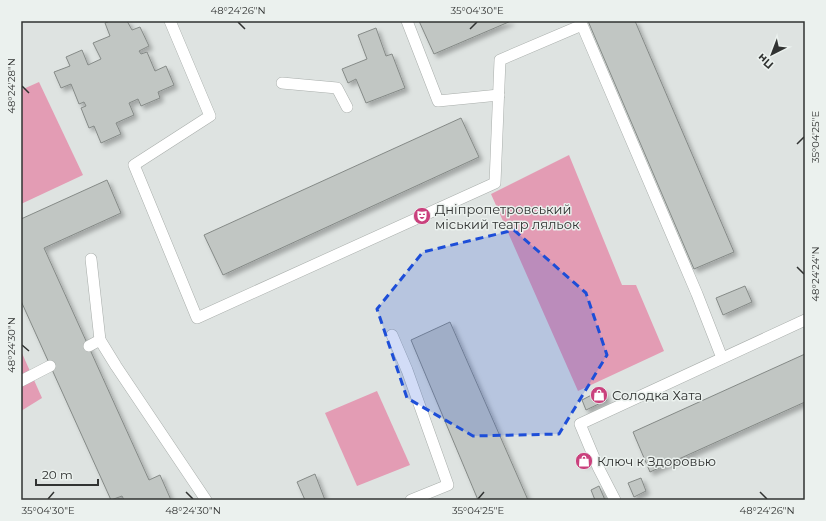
<svg xmlns="http://www.w3.org/2000/svg" width="826" height="521" viewBox="0 0 826 521" font-family="Montserrat,sans-serif">
  <style>
    .green { fill: #e39cb4 }
    .building { fill: #c1c6c3; stroke: #858a87; filter: url(#shadow) }
    .lines { fill: none; stroke-linecap: round; stroke-linejoin: round }
    .lane-casing { stroke: #a9aeab; stroke-width: 12 }
    .lane { stroke: #fff; stroke-width: 11 }
    .marked { fill: #1d4ed8; fill-opacity: 0.2; stroke: #1d4ed8; stroke-width: 3; stroke-dasharray: 8 5; stroke-linejoin: round }
    .ticks { fill: none; stroke: #313332; stroke-width: 1.5 }
    .labels { text-anchor: middle; stroke-width: 3; stroke-linejoin: round; paint-order: stroke }
    .poi-label { font-size: 13px; fill: #313332; stroke: #ebf1ee; text-anchor: start }
    .neatline { fill: none; stroke: #313332; stroke-width: 1.5 }
    .ticks-label { font-size: 10px; text-anchor: middle; fill: #313332 }
  </style>
  <defs>
    <filter id="shadow"><feDropShadow dx="3.5" dy="3.5" stdDeviation="2" flood-color="#0004"/></filter>
  </defs>
  <rect width="100%" height="100%" fill="#dee3e1"/>
  <!-- green -->
  <g class="green">
    <polygon points="39,82 83,175 21,204 21,90"/>
    <polygon points="569,155 622,285 636,285 664,351 578,391 491,194"/>
    <polygon points="21,351 42,398 21,411"/>
    <polygon points="377,391 410,465 357,486 325,413"/>
  </g>
  <!-- building -->
  <g class="building">
    <polygon points="110,21 127,21 132,30 140,27 149,46 139,51 141,54 147,52 155,71 166,66 174,85 158,92 160,98 141,106 138,99 129,103 134,115 116,123 121,134 101,143 94,126 89,128 81,108 86,106 84,102 79,104 71,84 61,88 54,72 70,66 66,57 82,50 88,65 101,59 93,43 110,36 105,23"/>
    <polygon points="419,21 511,21 434,54"/>
    <polygon points="588,21 635,21 734,252 694,269"/>
    <polygon points="376,28 386,56 392,54 405,88 366,103 356,79 348,83 342,69 367,59 358,35"/>
    <polygon points="461,118 479,157 223,275 204,235"/>
    <polygon points="107,180 121,213 44,248 149,480 160,475 171,500 124,500 122,496 111,500 21,301 21,219"/>
    <polygon points="745,286 752,302 723,315 716,298"/>
    <polygon points="450,322 528,500 478,500 411,340"/>
    <polygon points="805,354 805,402 650,472 633,432"/>
    <polygon points="603,389 607,400 586,410 582,400"/>
    <circle cx="584" cy="460" r="4"/>
    <polygon points="315,474 325,500 305,500 297,482"/>
    <polygon points="641,478 646,491 634,497 628,483"/>
    <polygon points="599,486 605,500 595,500 591,490"/>
  </g>
  <g class="lines">
    <defs>
      <g id="lane">
        <polyline points="170,21 210,116 134,165 197,318 495,183 500,60 582,25 697,294 722,358"/>
        <polyline points="407,21 438,101 499,95"/>
        <polyline points="282,83 337,88 347,107"/>
        <polyline points="91,259 100,340 116,366 206,500"/>
        <polyline points="392,335 407,370 448,485 411,500"/>
        <polyline points="89,346 100,340"/>
        <polyline points="21,381 50,366"/>
        <polyline points="615,500 598,467 580,424 805,320"/>
      </g>
    </defs>
    <!-- lane casing -->
    <use href="#lane" class="lane-casing"/>
    <!-- lane -->
    <use href="#lane" class="lane"/>
  </g>
  <!-- marked area -->
  <path class="marked" d="M 514,230 L 586,293 L 607,355 L 559,434 L 473,436 L 407,398 L 377,309 L 423,252 Z"/>
  <!-- ticks -->
  <path class="ticks" d="M 238,22 L 245,29M 470,29 L 477,22M 22,86 L 29,93M 797,144 L 804,137M 797,267 L 804,274M 22,345 L 29,351M 186,492 L 193,499M 760,492 L 767,499M 48,499 L 54,492M 478,499 L 484,492"/>
  <!-- icons -->
  <defs>
    <symbol id="theatre-disc" viewBox="-11 -11 22 22"><circle r="9.5" fill="#ca417d" stroke="#ebf1ee"/><path d="M-5-5.5Q0-4 5-5.5V0Q5 5 0 6Q-5 5-5 0ZM-3.3-2.5H-1v1.5H-3.3ZM1-2.5H3.3v1.5H1ZM-2.8 1Q0 5.5 2.8 1Z" fill="#fff"/></symbol>
    <symbol id="shop-disc" viewBox="-11 -11 22 22"><circle r="9.5" fill="#ca417d" stroke="#ebf1ee"/><path d="M-5-2.5h2.3a2.7 3.5 0 0 1 5.4 0H5L5.5 6h-11ZM-1.5-2.5h3a1.5 2.3 0 0 0-3 0Z" fill="#fff"/></symbol>
  </defs>
  <g fill-rule="evenodd">
    <use href="#theatre-disc" x="412" y="206" width="20" height="20"/>
    <use href="#shop-disc" x="589" y="385" width="20" height="20"/>
    <use href="#shop-disc" x="574" y="451" width="20" height="20"/>
  </g>
  <g class="labels">
    <!-- poi labels -->
    <g class="poi-label">
      <text x="435" y="214">Дніпропетровський<tspan x="435" dy="15">міський театр ляльок</tspan></text>
      <text x="612" y="400">Солодка Хата</text>
      <text x="597" y="466">Ключ к Здоровью</text>
    </g>
  </g>
  <!-- border -->
  <rect width="826" height="521" fill="none" stroke="#ebf1ee" stroke-width="44"/>
  <!-- north arrow -->
  <g transform="translate(772 54) rotate(222)" stroke="#ebf1ee" stroke-width="3" paint-order="stroke">
  <path d="M0-3L7 15L0 10L-7 15Z" fill="#313332"/>
  <text y="-6" font-size="11" font-weight="bold" text-anchor="middle" fill="#313332">Пн</text>
  </g>
  <!-- scale -->
  <path d="M36 479v6h62v-6" fill="none" stroke="#313332" stroke-width="2"/>
  <text x="42" y="479" font-size="12" fill="#313332" stroke="#ebf1ee" stroke-width="3" paint-order="stroke">20 m</text>
  <rect x="22" y="22" width="782" height="477" class="neatline"/>
  <g class="ticks-label">
    <text x="238" y="14">48°24'26"N</text>
    <text x="477" y="14">35°04'30"E</text>
    <text transform="translate(11 86) rotate(-90)" y="4">48°24'28"N</text>
    <text transform="translate(815 137) rotate(-90)" y="4">35°04'25"E</text>
    <text transform="translate(815 274) rotate(-90)" y="4">48°24'24"N</text>
    <text transform="translate(11 345) rotate(-90)" y="4">48°24'30"N</text>
    <text x="48" y="514">35°04'30"E</text>
    <text x="193" y="514">48°24'30"N</text>
    <text x="478" y="514">35°04'25"E</text>
    <text x="767" y="514">48°24'26"N</text>
  </g>
</svg>
